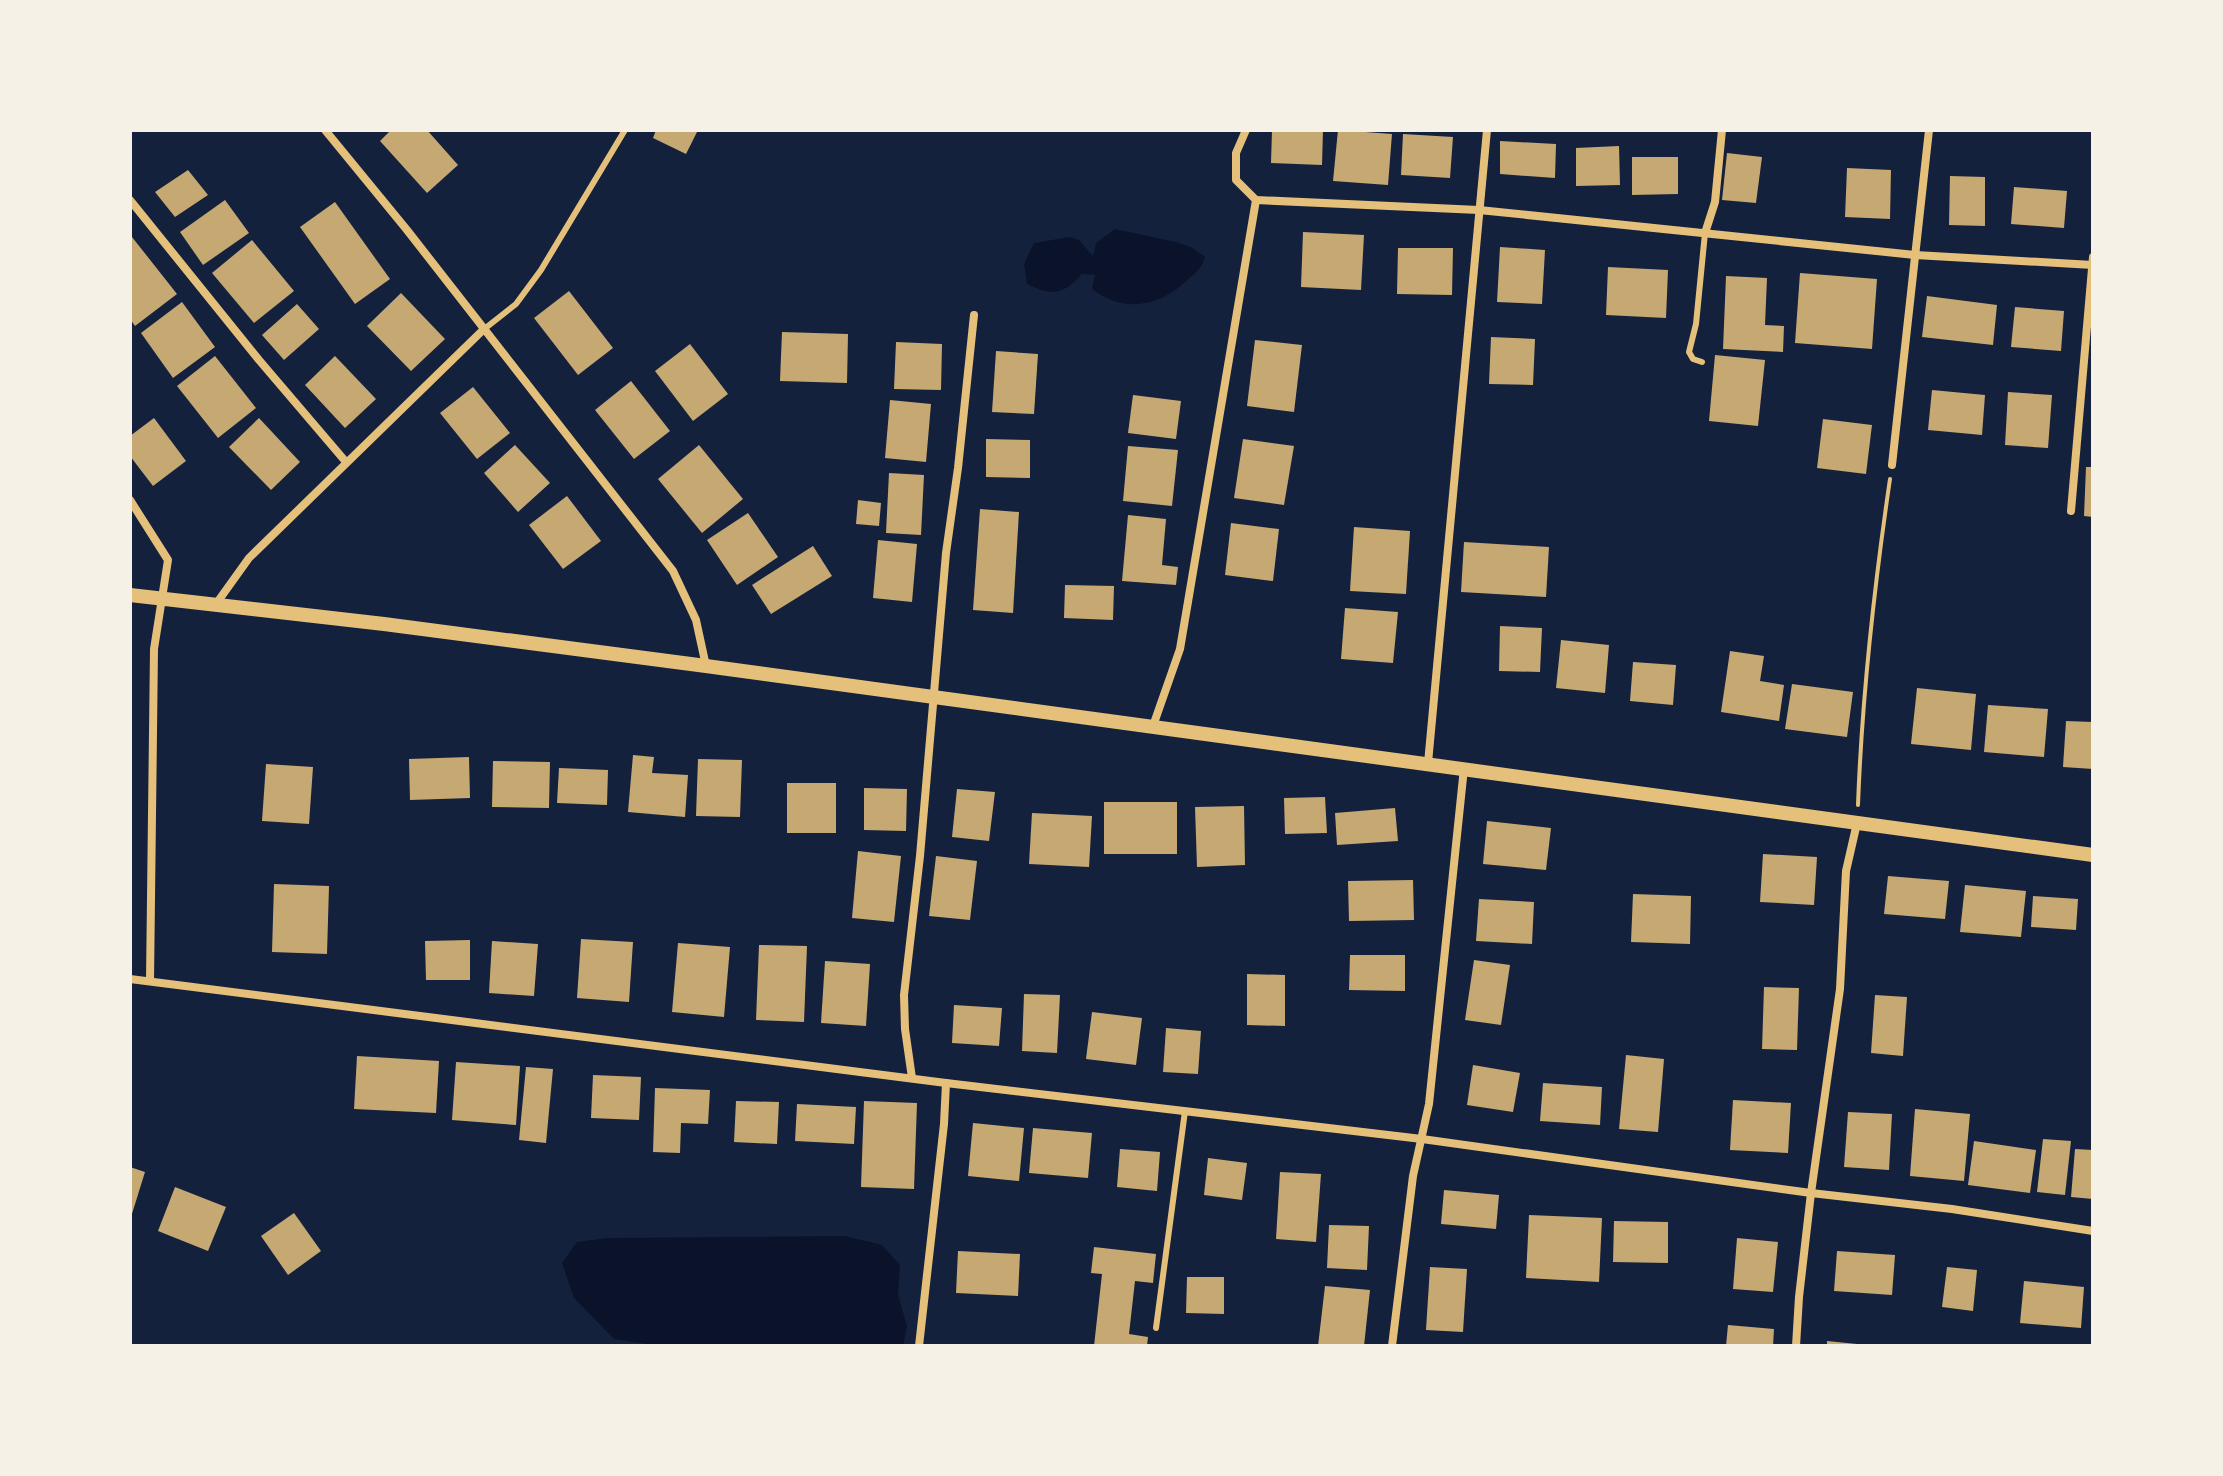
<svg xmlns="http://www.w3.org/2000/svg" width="2223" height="1476" viewBox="0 0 2223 1476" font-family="Montserrat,sans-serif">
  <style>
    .water { fill: #0b132b }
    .building { fill: #c6a872 }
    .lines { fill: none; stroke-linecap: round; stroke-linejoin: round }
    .path { stroke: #e5c07b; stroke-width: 4 }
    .service { stroke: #e5c07b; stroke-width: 6 }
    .minor { stroke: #e5c07b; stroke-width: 8 }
    .tertiary { stroke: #e5c07b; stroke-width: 14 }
  </style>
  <rect width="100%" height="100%" fill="#14213d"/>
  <!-- water -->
  <g class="water">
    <path d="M 1115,229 L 1176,242 L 1191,247 L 1205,257 C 1202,269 1194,274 1185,282 C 1158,307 1123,313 1092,289 L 1095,275 L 1082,274 C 1064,294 1053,297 1027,284 L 1024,264 L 1034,243 L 1070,237 L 1079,240 L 1093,256 L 1096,243 Z"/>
    <polygon points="845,1236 882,1245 900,1265 898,1295 907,1326 903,1346 660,1346 614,1339 574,1298 562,1263 577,1242 607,1238"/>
  </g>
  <!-- building -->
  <g class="building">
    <polygon points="391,130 427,130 458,165 427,193 380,141"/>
    <polygon points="656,130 698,130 686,154 653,138"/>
    <polygon points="1272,130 1323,130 1322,165 1271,163"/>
    <polygon points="1338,130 1392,134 1388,185 1333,181"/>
    <polygon points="1403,134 1453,137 1450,178 1401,175"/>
    <polygon points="1500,141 1556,144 1555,178 1500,174"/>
    <polygon points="1619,146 1620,185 1576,186 1576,148"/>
    <polygon points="1727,153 1762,157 1756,203 1722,200"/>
    <polygon points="1632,157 1678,157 1678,194 1632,195"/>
    <polygon points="1847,168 1891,170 1890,219 1845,217"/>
    <polygon points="188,170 208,195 175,217 155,192"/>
    <polygon points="1950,176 1985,177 1985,226 1949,225"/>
    <polygon points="2014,187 2067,191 2064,228 2011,224"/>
    <polygon points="225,200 249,233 203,265 180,232"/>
    <polygon points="335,202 390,279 355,304 300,227"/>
    <polygon points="1303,232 1364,235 1361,290 1301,287"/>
    <polygon points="132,237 177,294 135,326 130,319 130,238"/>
    <polygon points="252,240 294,291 254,323 212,273"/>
    <polygon points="1500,247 1545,250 1542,304 1497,302"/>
    <polygon points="1398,248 1453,248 1452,295 1397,294"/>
    <polygon points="1608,267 1668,270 1666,318 1606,315"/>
    <polygon points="1800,273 1877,279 1872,349 1795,343"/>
    <polygon points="1726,276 1767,278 1765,325 1784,326 1783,352 1723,349"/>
    <polygon points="569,291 613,348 578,375 534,318"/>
    <polygon points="401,293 445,339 411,371 367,326"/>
    <polygon points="1927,296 1997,305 1993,345 1922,337"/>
    <polygon points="182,302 215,347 173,378 141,333"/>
    <polygon points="297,304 319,329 284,360 262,335"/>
    <polygon points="2015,307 2064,311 2061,351 2011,347"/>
    <polygon points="782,332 848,334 847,383 780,381"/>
    <polygon points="1491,337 1535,339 1533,385 1489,384"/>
    <polygon points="1255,340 1302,345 1294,412 1247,406"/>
    <polygon points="896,342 942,344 941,390 894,389"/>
    <polygon points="690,344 728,394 693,421 655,371"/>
    <polygon points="996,351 1038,354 1034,414 992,412"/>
    <polygon points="1715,355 1765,360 1758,426 1709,421"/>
    <polygon points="215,356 256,408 218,438 177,386"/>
    <polygon points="335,356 376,399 345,428 305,385"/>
    <polygon points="631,381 670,431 634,459 595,410"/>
    <polygon points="473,387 510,433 477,459 440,413"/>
    <polygon points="1932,390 1985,395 1982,435 1928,430"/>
    <polygon points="2008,392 2052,395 2048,448 2005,445"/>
    <polygon points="1133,395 1181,401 1176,439 1128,433"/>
    <polygon points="890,400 931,404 926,462 885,458"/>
    <polygon points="154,418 186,461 153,486 130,456 130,436"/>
    <polygon points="259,418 300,462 271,490 229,447"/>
    <polygon points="1823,419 1872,425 1866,474 1817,468"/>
    <polygon points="986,439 1030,440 1030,478 986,477"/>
    <polygon points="1243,439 1294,446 1284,505 1234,498"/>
    <polygon points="515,445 550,483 518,512 484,473"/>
    <polygon points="699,445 743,499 702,533 658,479"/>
    <polygon points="1128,446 1178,450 1172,506 1123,501"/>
    <polygon points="2086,467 2093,467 2093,517 2084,516"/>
    <polygon points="889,473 924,475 921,535 886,533"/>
    <polygon points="567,496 601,541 563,569 529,525"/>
    <polygon points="858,500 881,503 879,526 856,524"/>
    <polygon points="980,509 1019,512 1013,613 973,610"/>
    <polygon points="748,513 778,557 737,585 707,540"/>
    <polygon points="1128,515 1166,519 1162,565 1178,567 1176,585 1122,581"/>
    <polygon points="1231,523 1279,529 1273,581 1225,575"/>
    <polygon points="1354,527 1410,531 1406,594 1350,591"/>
    <polygon points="878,540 917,544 912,602 873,598"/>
    <polygon points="1464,542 1549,547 1546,597 1461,592"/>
    <polygon points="813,546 832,576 771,614 752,585"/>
    <polygon points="1065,585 1114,586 1113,620 1064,618"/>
    <polygon points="1345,608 1398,612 1393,663 1341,659"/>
    <polygon points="1500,626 1542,628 1540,672 1499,671"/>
    <polygon points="1561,640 1609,645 1605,693 1556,688"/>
    <polygon points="1730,651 1764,656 1760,681 1784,685 1779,721 1721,712"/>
    <polygon points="1633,662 1676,665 1673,705 1630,701"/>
    <polygon points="1792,684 1853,692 1847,737 1785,729"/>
    <polygon points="1917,688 1976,694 1971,750 1911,744"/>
    <polygon points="1988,705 2048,709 2044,757 1984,752"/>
    <polygon points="2066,721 2093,722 2093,769 2063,767"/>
    <polygon points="633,755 654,757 652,773 688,775 685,817 628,812"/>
    <polygon points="469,757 470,798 410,800 409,759"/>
    <polygon points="698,759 742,760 740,817 696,816"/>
    <polygon points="493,761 550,762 549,808 492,807"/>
    <polygon points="266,764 313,767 309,824 262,821"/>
    <polygon points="559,768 608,770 607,805 557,803"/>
    <rect x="787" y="783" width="49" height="50"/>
    <polygon points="864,788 907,789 906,831 864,830"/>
    <polygon points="957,789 995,792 989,841 952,837"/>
    <polygon points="1325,797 1327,833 1285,834 1284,798"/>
    <rect x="1104" y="802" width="73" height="52"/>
    <polygon points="1244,806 1245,865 1197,867 1195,807"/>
    <polygon points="1395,808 1398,841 1337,845 1335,813"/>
    <polygon points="1032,813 1092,816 1089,867 1029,864"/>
    <polygon points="1487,821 1551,828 1546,870 1483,864"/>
    <polygon points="858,851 901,856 894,922 852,918"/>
    <polygon points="1763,854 1817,857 1814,905 1760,902"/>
    <polygon points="936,856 977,861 970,920 929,916"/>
    <polygon points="1888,876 1949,881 1945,919 1884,914"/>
    <polygon points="1413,880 1414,920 1349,921 1348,881"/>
    <polygon points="274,884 329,886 327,954 272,952"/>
    <polygon points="1965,885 2026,891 2021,937 1960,932"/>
    <polygon points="1633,894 1691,896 1690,944 1631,942"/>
    <polygon points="2033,896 2078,899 2076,930 2031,927"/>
    <polygon points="1479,899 1534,902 1532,944 1476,941"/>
    <polygon points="581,939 633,942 629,1002 577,998"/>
    <polygon points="470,940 470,980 426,980 425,941"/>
    <polygon points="492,941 538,944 534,996 489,993"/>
    <polygon points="678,943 730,947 724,1017 672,1012"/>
    <polygon points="759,945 807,946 804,1022 756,1020"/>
    <polygon points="1350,955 1405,955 1405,991 1349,990"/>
    <polygon points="1474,960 1510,965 1501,1025 1465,1020"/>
    <polygon points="825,961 870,964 866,1026 821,1023"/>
    <polygon points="1247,974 1285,975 1285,1026 1247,1025"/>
    <polygon points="1764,987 1799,988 1797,1050 1762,1049"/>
    <polygon points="1024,994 1060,995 1057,1053 1022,1051"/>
    <polygon points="1875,995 1907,997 1903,1056 1871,1053"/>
    <polygon points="954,1005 1002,1008 999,1046 952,1043"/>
    <polygon points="1092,1012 1142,1018 1136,1065 1086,1059"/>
    <polygon points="1166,1028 1201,1031 1198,1074 1163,1072"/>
    <polygon points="1626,1055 1664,1059 1658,1132 1619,1129"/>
    <polygon points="357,1056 439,1061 436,1113 354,1109"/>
    <polygon points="456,1062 520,1066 516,1125 452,1120"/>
    <polygon points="1473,1065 1520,1073 1513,1112 1467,1105"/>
    <polygon points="526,1067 553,1069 546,1143 519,1140"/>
    <polygon points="593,1075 641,1077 639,1120 591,1118"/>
    <polygon points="1543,1083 1602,1087 1600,1125 1540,1121"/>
    <polygon points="655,1088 710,1090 708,1124 681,1123 680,1153 653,1152"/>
    <polygon points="1733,1100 1791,1103 1788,1153 1730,1150"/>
    <polygon points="736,1101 779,1102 777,1144 734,1142"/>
    <polygon points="864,1101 917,1103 914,1189 861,1187"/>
    <polygon points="797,1104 856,1107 854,1144 795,1141"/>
    <polygon points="1915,1109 1970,1114 1964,1181 1910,1176"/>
    <polygon points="1848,1112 1892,1114 1889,1170 1844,1167"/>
    <polygon points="973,1123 1024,1128 1019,1181 968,1176"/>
    <polygon points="1033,1128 1092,1133 1088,1178 1029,1173"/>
    <polygon points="2043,1139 2071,1141 2065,1195 2037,1192"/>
    <polygon points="1974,1141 2036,1150 2030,1193 1968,1185"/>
    <polygon points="1120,1149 1160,1152 1157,1191 1117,1187"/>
    <polygon points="2075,1149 2093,1150 2093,1199 2071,1197"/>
    <polygon points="1208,1158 1247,1163 1242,1200 1204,1195"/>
    <polygon points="130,1167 145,1172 131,1217 130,1217"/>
    <polygon points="1280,1172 1321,1174 1316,1242 1276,1239"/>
    <polygon points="175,1187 226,1207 208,1251 158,1231"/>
    <polygon points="1444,1190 1499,1195 1496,1229 1441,1224"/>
    <polygon points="294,1213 321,1251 288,1275 261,1236"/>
    <polygon points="1529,1215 1602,1218 1599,1282 1526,1278"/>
    <polygon points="1614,1221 1668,1222 1668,1263 1613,1262"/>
    <polygon points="1329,1225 1369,1226 1367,1270 1327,1268"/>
    <polygon points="1737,1238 1778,1242 1773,1292 1733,1289"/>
    <polygon points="1094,1247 1156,1254 1153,1283 1135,1281 1129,1334 1148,1337 1147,1346 1094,1346 1102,1274 1091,1273"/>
    <polygon points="958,1251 1020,1254 1018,1296 956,1293"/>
    <polygon points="1837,1251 1895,1255 1892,1295 1834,1291"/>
    <polygon points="1430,1267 1467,1269 1463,1332 1426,1330"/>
    <polygon points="1947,1267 1977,1270 1973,1311 1942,1307"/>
    <polygon points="1187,1277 1224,1277 1224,1314 1186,1313"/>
    <polygon points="2024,1281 2084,1287 2081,1328 2020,1323"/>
    <polygon points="1325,1286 1370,1290 1364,1346 1318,1346"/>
    <polygon points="1728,1325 1774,1329 1773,1346 1726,1346"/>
    <polygon points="1827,1341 1857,1344 1857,1346 1827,1346"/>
  </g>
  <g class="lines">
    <!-- path -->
    <path class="path" d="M 1858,805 C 1862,696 1874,588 1890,479"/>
    <!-- service -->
    <g class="service">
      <polyline points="483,330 516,304 541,270 625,130"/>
      <polyline points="1702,362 1693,359 1689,352 1696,324 1705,233"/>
      <polyline points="1156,1328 1185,1111"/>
    </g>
    <!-- minor -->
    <g class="minor">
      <polyline points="325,130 407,230 673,571 696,620 706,666"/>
      <polyline points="130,200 259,360 346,462"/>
      <polyline points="1256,200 1479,210 1915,255 2093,265"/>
      <polyline points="1705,233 1715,202 1722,130"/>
      <polyline points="1892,465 1929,130"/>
      <polyline points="130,500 168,560 154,649 150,981"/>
      <polyline points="2071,511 2093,257"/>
      <polyline points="216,604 249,558 483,330"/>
      <polyline points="1153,726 1180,649 1256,200 1236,180 1236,153 1246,130"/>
      <polyline points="1428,763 1487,130"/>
      <polyline points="130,979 946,1083 1422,1139 1811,1193 1952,1209 2093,1231"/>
      <polyline points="912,1078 905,1029 904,995 920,856 946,553 958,468 974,315"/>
      <polyline points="919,1346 944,1124 946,1083"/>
      <polyline points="1392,1346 1413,1176 1429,1104 1464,768"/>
      <polyline points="1796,1346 1799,1297 1811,1193 1840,989 1846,871 1857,823"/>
    </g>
    <!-- tertiary -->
    <polyline class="tertiary" points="130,595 384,624 706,666 2093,855"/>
  </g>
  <!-- border -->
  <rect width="2223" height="1476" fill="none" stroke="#f6f1e7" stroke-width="264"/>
</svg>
